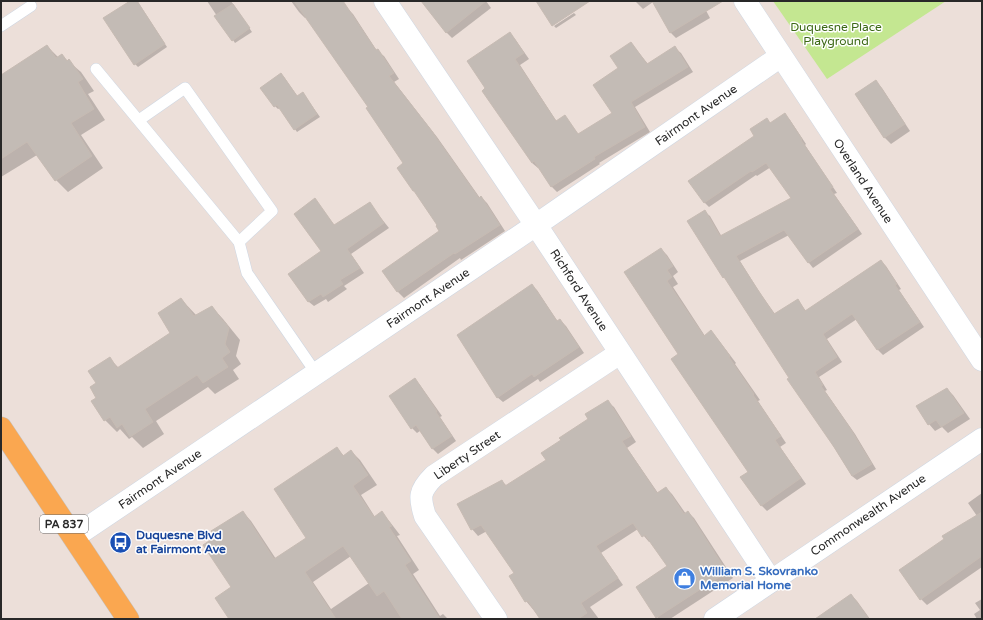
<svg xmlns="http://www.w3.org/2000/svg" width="983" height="620" viewBox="0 0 983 620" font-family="'Varela Round',sans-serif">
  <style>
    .green { fill: #c4e791 }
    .shadow { fill: #0003; fill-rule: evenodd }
    .building { fill: #c3bbb5; stroke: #c7bbb3 }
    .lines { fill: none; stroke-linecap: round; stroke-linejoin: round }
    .lane-casing { stroke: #ced7e3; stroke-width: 12 }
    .street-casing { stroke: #ced7e3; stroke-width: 23 }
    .secondary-casing { stroke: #ced7e3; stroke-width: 23 }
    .primary-casing { stroke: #c3c3c3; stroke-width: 23 }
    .lane { stroke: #fff; stroke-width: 11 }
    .street { stroke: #fff; stroke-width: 22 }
    .secondary { stroke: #fff; stroke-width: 22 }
    .primary { stroke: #faa750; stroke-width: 22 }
    .labels { text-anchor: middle; stroke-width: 3; stroke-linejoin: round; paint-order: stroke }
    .shield { fill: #fff; stroke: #686868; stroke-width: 1 }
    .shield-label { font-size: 11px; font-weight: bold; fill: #282828 }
    .park-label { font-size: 12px; fill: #3c6915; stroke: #fff }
    .street-label { font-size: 12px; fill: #282828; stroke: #fff }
    .transit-label { font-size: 12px; font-weight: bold; fill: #164399; stroke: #fff; text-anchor: start }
    .shop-label { font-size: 12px; font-weight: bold; fill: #366cbe; stroke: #fff; text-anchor: start }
  </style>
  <rect width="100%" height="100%" fill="#ecdfd9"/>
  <!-- green -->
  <polygon class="green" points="773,1 946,1 827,79"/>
  <!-- shadow -->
  <g class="shadow">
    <polygon points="131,1 138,2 167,47 138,67 135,64"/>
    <polygon points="207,1 231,1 252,32 235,43"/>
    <polygon points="291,1 340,1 353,14 377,51 384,56 399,79 394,82 437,137 480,198 481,197 487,203 505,231 461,260 460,258 404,298 398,292 384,271 440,232 438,226 405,164 369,107 306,17 305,18 299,12"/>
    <polygon points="426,1 486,1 491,8 452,38 446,32"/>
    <polygon points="635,1 701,1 710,18 676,38 671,33 653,2 643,9"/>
    <polygon points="574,13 576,15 556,28 554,26"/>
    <polygon points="509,33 515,39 529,59 520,65 557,122 565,117 579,135 613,113 620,68 631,43 648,64 675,48 681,53 693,72 635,107 650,132 599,163 600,164 557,192 552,187 539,167 538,168 532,163 487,88"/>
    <polygon points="47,46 59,58 62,56 81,72 94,91 88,94 105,120 81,135 103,168 68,192 56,180 37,155 1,177 1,76"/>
    <polygon points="284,77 298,97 305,96 320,117 297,132 280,108 278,109 275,106"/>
    <polygon points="876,82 882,88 910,131 891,144 885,138 856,95"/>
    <polygon points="785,115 790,120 806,144 805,145 837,193 834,194 862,234 813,268 809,263 789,235 740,261 760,293 775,314 798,300 806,311 881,261 886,266 901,289 899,290 924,327 883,355 878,350 857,319 827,339 842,362 819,377 827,390 825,391 855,434 876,469 857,480 852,476 791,378 728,281 724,277 689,221 705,212 710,216 722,237 792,199 771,167 757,176 756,175 709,207 704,202 756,137 766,119 771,124"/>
    <polygon points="315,200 335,226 369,203 389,228 351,254 364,273 344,286 347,289 328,302 326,299 314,306 309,302 290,274 322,252"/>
    <polygon points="661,249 667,255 678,272 673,276 678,284 673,287 705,336 711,331 717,338 736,363 735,364 760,400 758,401 786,443 780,447 806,484 767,511 761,505 750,472 679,354"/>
    <polygon points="531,285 537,290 558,322 560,320 566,326 584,353 540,382 538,379 503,402 497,397"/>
    <polygon points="181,299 197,316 212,307 223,319 240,340 236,356 241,364 233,370 239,379 215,394 208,387 156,421 164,434 143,448 132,437 129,439 120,429 117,432 105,420 98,398 97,383 109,358 119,368 172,333"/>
    <polygon points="415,380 420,385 442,416 440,417 456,441 438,454 432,448 420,431 417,433 412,428"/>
    <polygon points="947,389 953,395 970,419 948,433 942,427 935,431 929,424"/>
    <polygon points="607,401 614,407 636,442 627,448 658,493 666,488 672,494 686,514 688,512 694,518 733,578 670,619 659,619 657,617 668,567 651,541 649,542 638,529 601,553 623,585 590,607 599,619 541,619 526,601 516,573 487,531 478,536 472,529 459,504 502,481 507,486 547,460 562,441 589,419"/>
    <path d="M 337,448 L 344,456 L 351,451 L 360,460 L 377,485 L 361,495 L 375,517 L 382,513 L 390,522 L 400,535 L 397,536 L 419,570 L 413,574 L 440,616 L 443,614 L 448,619 L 230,619 L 233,587 L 216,537 L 243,512 L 251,521 L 276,559 L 307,538 ZM 351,556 L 369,583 L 331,609 L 313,582 Z"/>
    <polygon points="982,493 982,567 927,605 921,599 977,516 968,503"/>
    <polygon points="851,595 857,601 870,619 827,619"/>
    <polygon points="982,599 982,619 977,619 974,614 980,610 975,603"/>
  </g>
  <!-- building -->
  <g class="building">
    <polygon points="130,1 137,1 165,44 134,65 103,18"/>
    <polygon points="294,1 343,1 376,50 378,49 394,73 389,76 431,130 479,198 481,196 500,225 455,254 454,253 397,292 382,271 439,231 436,226 437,225 414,191 413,191 397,168 403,163 366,108 368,107"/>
    <polygon points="421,1 486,1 446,33"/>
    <polygon points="536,1 590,1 552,26"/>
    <polygon points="652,1 723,1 670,33"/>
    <polygon points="233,4 250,28 232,41 214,16"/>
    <polygon points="510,32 524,53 515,59 556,121 565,115 578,134 612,113 593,85 618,68 610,56 631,42 647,64 675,46 688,67 631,102 645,127 594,157 595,159 551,187 534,161 532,163 482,91 485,88 467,61"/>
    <polygon points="47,45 56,58 62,54 67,61 69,59 83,79 78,82 94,109 71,123 92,156 55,181 27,142 1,159 1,75"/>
    <polygon points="281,73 297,96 303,92 317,114 294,130 277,105 274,107 260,88"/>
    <polygon points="876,80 905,124 884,138 855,94"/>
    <polygon points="785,113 802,139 801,140 833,187 830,189 858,229 808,263 784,230 736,256 756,287 774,314 798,299 805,311 881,260 897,284 895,285 920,322 877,350 852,314 823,334 837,357 815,372 823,385 821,386 850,428 872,464 852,476 834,447 787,379 789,378 724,277 723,278 687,221 705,210 720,236 791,198 766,163 752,172 751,171 704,203 688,181 754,136 750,129 767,118 770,123"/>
    <polygon points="315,198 334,225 370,202 384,223 347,249 360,268 340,280 343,284 323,297 321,294 308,302 288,274 321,251 294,214"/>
    <polygon points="661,248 673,266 667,270 672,277 667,281 704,336 711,330 730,356 729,357 754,394 753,395 781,436 775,440 801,478 761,506 740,477 748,472 671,359 678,354 624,272"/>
    <polygon points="532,284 557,321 560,319 579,347 534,377 532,374 497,398 457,335"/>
    <polygon points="181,298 194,316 212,306 223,321 224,321 229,328 225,344 230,352 222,358 228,367 203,383 197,375 145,409 153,422 130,437 122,424 117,428 110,417 104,421 91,401 96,398 90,387 96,383 88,371 110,357 117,368 170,333 158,313"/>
    <polygon points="415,378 437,411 436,412 452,436 432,449 416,425 411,429 389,396"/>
    <polygon points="947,388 964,413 941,427 936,420 928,425 916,406"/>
    <polygon points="608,400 631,436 622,441 657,493 666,487 684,514 688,511 727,572 656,618 636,587 667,566 645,535 642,537 633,523 596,546 618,578 581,603 587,613 578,619 540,619 528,601 525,602 509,576 514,573 481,525 471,530 457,504 502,480 505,486 546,460 541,453 561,440 559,438 588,419 585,414"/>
    <polygon points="337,447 343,456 351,450 368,475 353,486 374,517 382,511 392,526 389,527 411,561 405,565 440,619 402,619 384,591 377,596 343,546 305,572 336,619 229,619 215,598 231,587 203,545 215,537 211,531 243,511 274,559 306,538 274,489"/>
    <polygon points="982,512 982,556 920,600 899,570 944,539 942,536"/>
    <polygon points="851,594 869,619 815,619"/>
  </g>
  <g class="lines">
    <defs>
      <g id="lane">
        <polyline points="1,26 31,6"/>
        <polyline points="96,69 239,242 247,273 316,373"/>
        <polyline points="139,120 185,88 272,211 239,242"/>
      </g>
      <g id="street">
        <polyline points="385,1 536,225 771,581"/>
        <polyline points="745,1 982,360"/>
        <polyline points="74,537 536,225 781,56"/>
        <path d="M 496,619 L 425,516 C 419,497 419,491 434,476 L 620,353"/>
      </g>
      <polyline id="secondary" points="715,619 982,439"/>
      <polyline id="primary" points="1,428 128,619"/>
    </defs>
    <!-- lane casing -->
    <use href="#lane" class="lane-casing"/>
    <!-- street casing -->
    <use href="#street" class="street-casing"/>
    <!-- secondary casing -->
    <use href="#secondary" class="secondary-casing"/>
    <!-- primary casing -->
    <use href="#primary" class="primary-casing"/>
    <!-- lane -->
    <use href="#lane" class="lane"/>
    <!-- street -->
    <use href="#street" class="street"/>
    <!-- secondary -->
    <use href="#secondary" class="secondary"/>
    <!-- primary -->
    <use href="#primary" class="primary"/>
  </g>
  <!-- icons -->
  <defs>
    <symbol id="bus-disc" viewBox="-11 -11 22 22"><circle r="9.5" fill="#1a4fb4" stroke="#fff"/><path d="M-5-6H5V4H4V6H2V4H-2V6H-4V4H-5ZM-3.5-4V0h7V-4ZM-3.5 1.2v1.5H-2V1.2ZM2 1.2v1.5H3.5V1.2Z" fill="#fff"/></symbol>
    <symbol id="shop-disc" viewBox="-11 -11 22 22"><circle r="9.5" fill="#3f7fe0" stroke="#fff"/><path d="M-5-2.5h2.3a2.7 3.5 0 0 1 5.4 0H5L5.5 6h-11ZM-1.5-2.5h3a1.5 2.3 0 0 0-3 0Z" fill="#fff"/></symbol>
  </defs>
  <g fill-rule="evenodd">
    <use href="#bus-disc" x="108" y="530" width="25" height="25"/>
    <use href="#shop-disc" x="672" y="566" width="25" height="25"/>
  </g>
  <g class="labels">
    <!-- shield labels -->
    <rect class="shield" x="40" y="515" width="48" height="18" rx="3"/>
    <g class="shield-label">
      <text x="64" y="528">PA 837</text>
    </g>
    <!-- park labels -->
    <g class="park-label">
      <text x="836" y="31">Duquesne Place<tspan x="836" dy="14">Playground</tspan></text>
    </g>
    <!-- street labels -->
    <g class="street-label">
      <text transform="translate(696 115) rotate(-35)" y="4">Fairmont Avenue</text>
      <text transform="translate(863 181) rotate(57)" y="4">Overland Avenue</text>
      <text transform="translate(579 290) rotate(57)" y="4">Richford Avenue</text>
      <text transform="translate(428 298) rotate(-34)" y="4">Fairmont Avenue</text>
      <text transform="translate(467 455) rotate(-34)" y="4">Liberty Street</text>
      <text transform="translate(160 479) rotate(-34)" y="4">Fairmont Avenue</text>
      <text transform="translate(868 515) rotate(-34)" y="4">Commonwealth Avenue</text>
    </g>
    <!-- transit labels -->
    <g class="transit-label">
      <text x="136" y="539">Duquesne Blvd<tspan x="136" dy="14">at Fairmont Ave</tspan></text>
    </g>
    <!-- shop labels -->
    <g class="shop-label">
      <text x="700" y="575">William S. Skovranko<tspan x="700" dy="14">Memorial Home</tspan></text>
    </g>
  </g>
  <!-- border -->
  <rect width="983" height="620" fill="none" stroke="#282828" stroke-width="4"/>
</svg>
